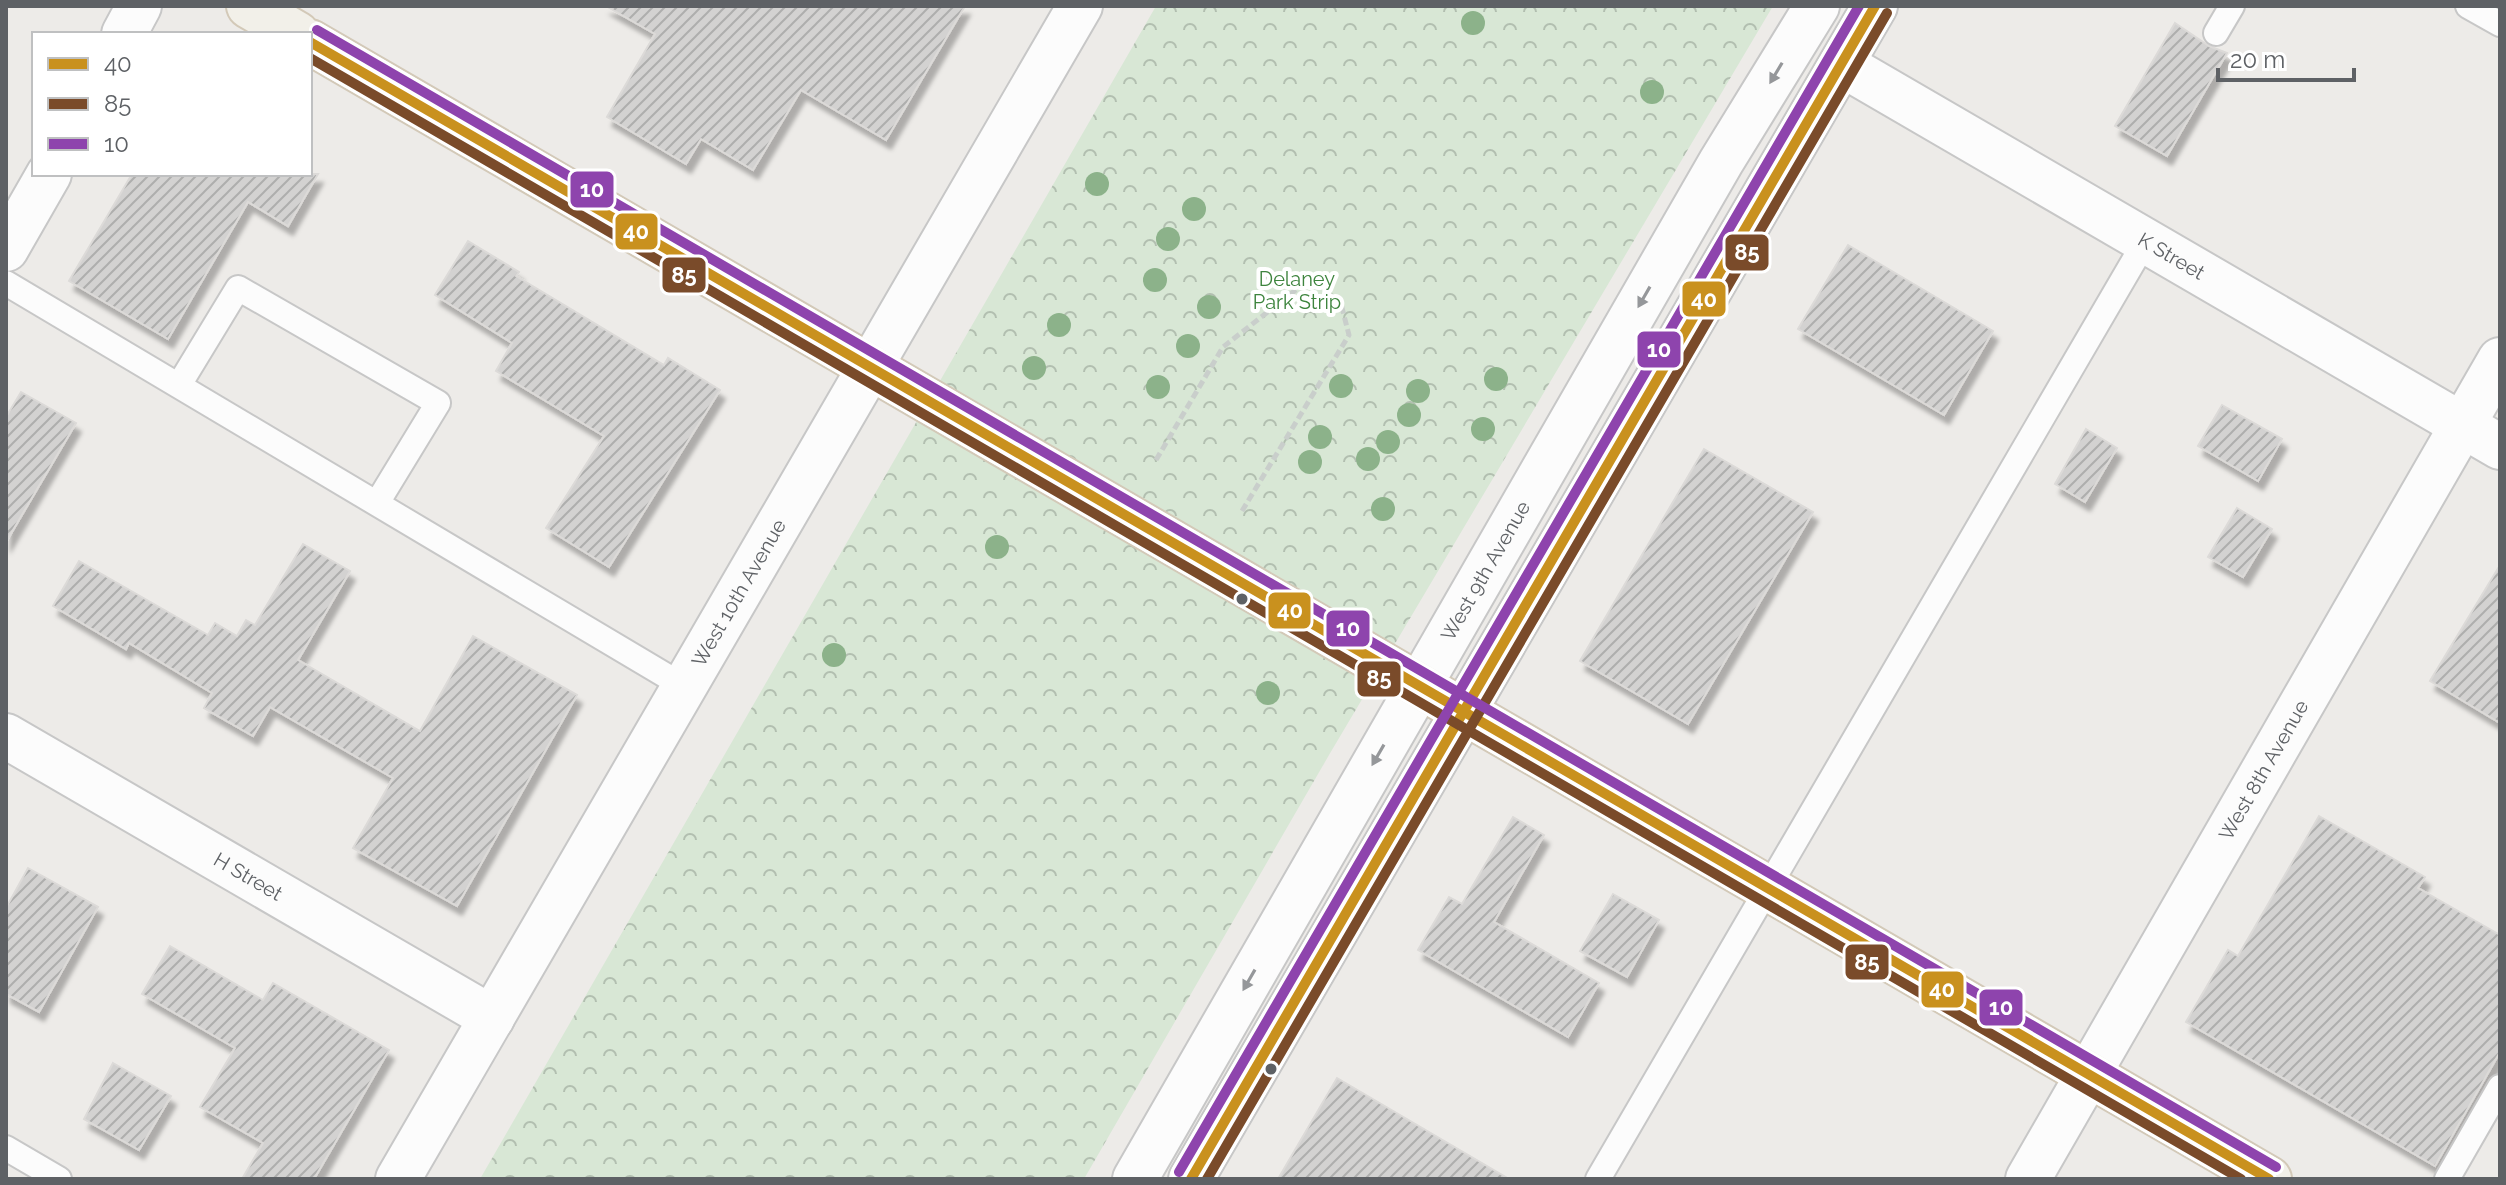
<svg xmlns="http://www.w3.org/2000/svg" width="2506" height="1185" viewBox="0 0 2506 1185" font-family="Raleway,sans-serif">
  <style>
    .park { fill: url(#park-crowns) }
    .building { fill: url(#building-hatch); stroke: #dcdad8; stroke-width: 2; filter: url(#shadow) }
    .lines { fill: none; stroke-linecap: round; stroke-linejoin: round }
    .service-casing { stroke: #c7c7c7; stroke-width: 28 }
    .minor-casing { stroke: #c7c7c7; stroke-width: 48 }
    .tertiary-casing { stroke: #c7c7c7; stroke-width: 48 }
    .primary-casing { stroke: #d3c9b8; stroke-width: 48 }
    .path { stroke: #c9cecb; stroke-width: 5; stroke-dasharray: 8 4; stroke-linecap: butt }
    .service { stroke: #fcfcfc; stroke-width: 24 }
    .minor { stroke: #fcfcfc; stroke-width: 44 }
    .tertiary { stroke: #fcfcfc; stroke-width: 44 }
    .primary { stroke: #f2f0e9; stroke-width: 44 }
    .bus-1-casing { stroke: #fff; stroke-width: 16 }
    .bus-2-casing { stroke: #fff; stroke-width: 16 }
    .bus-3-casing { stroke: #fff; stroke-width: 16 }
    .bus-1 { stroke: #c9911e; stroke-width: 10 }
    .bus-2 { stroke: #7a4b2a; stroke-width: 10 }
    .bus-3 { stroke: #8e44ad; stroke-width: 10 }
    .tree { fill: #8cb28a }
    .oneway { fill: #95979a }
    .bus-dot { fill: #5e6165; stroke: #fff; stroke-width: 3 }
    .labels { text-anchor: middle; stroke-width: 8; stroke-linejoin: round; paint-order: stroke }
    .street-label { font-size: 20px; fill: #5e6165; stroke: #fff }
    .park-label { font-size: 20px; fill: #3d843d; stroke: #fff }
    .line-badge { stroke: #fff; stroke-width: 3 }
    .badge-label { font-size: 22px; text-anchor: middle; font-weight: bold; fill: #fff }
  </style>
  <defs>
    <pattern id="park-crowns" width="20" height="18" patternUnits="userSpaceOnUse" patternTransform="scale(2)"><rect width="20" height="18" fill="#d8e7d5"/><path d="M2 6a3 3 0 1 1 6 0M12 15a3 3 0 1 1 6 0" fill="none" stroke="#b2bfb0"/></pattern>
    <pattern id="building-hatch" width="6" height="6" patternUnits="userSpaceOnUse" patternTransform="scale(2)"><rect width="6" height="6" fill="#d3d2d1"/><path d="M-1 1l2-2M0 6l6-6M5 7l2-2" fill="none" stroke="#aeaead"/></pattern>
    <filter id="shadow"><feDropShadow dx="5" dy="9" stdDeviation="2" flood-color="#0004"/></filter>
  </defs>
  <rect width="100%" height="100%" fill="#edebe8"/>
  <!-- park -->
  <polygon class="park" points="1156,6 1773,6 1329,755 1084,1179 480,1179"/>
  <!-- building -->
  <g class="building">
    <polygon points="606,6 965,6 886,140 801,90 753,170 701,139 686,164 607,117 655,34"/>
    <polygon points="2175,23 2209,46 2227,53 2167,156 2115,126"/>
    <polygon points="132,174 318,174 288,226 248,202 168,339 69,281"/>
    <polygon points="468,241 519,272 516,276 664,365 668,358 720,390 609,567 546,528 604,436 496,371 512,343 435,295"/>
    <polygon points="1848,245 1993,331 1944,415 1798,329"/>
    <polygon points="21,392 76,423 6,542 6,417"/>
    <polygon points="2222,405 2282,439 2258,481 2198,446"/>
    <polygon points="2086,429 2117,448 2085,502 2055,484"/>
    <polygon points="1704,449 1813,512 1688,724 1580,661"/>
    <polygon points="2237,508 2272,529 2243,577 2208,557"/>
    <polygon points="303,544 350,571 298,660 420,731 473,636 577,695 457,906 353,848 393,778 270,707 253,736 204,708 212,693 129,643 126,649 53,606 79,561 208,635 215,623 237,636 246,620 255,625"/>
    <polygon points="2500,565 2500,723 2430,681"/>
    <polygon points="2319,816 2425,877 2418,888 2500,935 2500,1052 2435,1166 2186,1022 2228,950 2238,956"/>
    <polygon points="1513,817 1544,835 1494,922 1599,983 1568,1037 1418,950 1449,897 1462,904"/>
    <polygon points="28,868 98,907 39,1012 6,994 6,908"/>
    <polygon points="1613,894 1659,920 1627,977 1580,951"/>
    <polygon points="170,946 263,1000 273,983 389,1050 314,1179 242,1179 263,1143 200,1107 235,1048 142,994"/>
    <polygon points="113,1063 171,1096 139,1150 84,1119"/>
    <polygon points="1337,1078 1509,1179 1278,1179"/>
  </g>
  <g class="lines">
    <defs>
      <g id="service">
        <polyline points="2468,6 2500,24"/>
        <polyline points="2216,33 2232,6"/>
        <polyline points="6,283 685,687"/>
        <polyline points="179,385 238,288 438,403 377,503"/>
        <polyline points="6,1148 59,1179"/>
        <polyline points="1598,1179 2146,240"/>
        <polyline points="2447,1179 2500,1087"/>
      </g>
      <g id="minor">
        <polyline points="124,34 139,6"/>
        <path id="s1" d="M 1843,65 L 2500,447"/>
        <polyline points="6,249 49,174"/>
        <path id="s2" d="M 6,736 L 492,1018"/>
        <path id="s3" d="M 398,1179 L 1080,6"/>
        <path id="s4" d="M 2028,1179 L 2500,360"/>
      </g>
      <g id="tertiary">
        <path id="s5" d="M 1135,1179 L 1721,162 L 1817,6"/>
        <polyline points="1191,1179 1875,6"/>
      </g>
      <g id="primary">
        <polyline points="249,6 297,34"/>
        <polyline points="310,42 2269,1179"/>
      </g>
    </defs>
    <!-- service casing -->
    <use href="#service" class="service-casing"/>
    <!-- minor casing -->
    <use href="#minor" class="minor-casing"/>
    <!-- tertiary casing -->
    <use href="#tertiary" class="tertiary-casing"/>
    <!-- primary casing -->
    <use href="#primary" class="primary-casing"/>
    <!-- path -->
    <g class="path">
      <polyline points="1156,460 1223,347 1297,289"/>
      <polyline points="1242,511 1349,335 1340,300"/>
    </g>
    <!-- service -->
    <use href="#service" class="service"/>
    <!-- minor -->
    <use href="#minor" class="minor"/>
    <!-- tertiary -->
    <use href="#tertiary" class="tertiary"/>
    <!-- primary -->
    <use href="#primary" class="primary"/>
    <defs>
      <g id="bus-1">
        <polyline points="310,42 2269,1179"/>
        <polyline points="1191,1179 1875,6"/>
      </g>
      <g id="bus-2">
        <polyline points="310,58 2241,1179"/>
        <polyline points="1207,1179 1887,13"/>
      </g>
      <g id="bus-3">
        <polyline points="317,30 2276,1167"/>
        <polyline points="1179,1172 1859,6"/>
      </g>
    </defs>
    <!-- bus-1 casing -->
    <use href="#bus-1" class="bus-1-casing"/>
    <!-- bus-2 casing -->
    <use href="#bus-2" class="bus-2-casing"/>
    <!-- bus-3 casing -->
    <use href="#bus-3" class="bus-3-casing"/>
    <!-- bus-1 -->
    <use href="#bus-1" class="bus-1"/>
    <!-- bus-2 -->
    <use href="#bus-2" class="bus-2"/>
    <!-- bus-3 -->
    <use href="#bus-3" class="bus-3"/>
  </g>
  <!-- trees -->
  <g class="tree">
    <circle cx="1473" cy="23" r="12"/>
    <circle cx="1652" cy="92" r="12"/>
    <circle cx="1097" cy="184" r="12"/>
    <circle cx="1194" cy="209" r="12"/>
    <circle cx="1168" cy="239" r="12"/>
    <circle cx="1155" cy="280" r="12"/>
    <circle cx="1209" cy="307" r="12"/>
    <circle cx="1059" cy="325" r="12"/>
    <circle cx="1188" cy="346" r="12"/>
    <circle cx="1034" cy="368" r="12"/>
    <circle cx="1496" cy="379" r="12"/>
    <circle cx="1341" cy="386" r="12"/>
    <circle cx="1158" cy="387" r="12"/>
    <circle cx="1418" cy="391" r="12"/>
    <circle cx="1409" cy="415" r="12"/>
    <circle cx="1483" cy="429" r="12"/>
    <circle cx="1320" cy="437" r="12"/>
    <circle cx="1388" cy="442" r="12"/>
    <circle cx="1368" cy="459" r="12"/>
    <circle cx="1310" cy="462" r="12"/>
    <circle cx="1383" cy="509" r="12"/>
    <circle cx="997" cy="547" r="12"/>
    <circle cx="834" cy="655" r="12"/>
    <circle cx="1268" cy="693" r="12"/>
  </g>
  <!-- one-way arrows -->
  <defs><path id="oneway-solid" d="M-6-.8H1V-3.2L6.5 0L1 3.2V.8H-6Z" transform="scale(2)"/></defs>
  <g class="oneway">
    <use href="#oneway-solid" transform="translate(1776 73) rotate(121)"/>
    <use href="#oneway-solid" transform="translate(1644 297) rotate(120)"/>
    <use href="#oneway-solid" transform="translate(1378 755) rotate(120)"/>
    <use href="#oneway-solid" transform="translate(1249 980) rotate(120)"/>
  </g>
  <!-- markers -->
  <g class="bus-dot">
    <circle cx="1242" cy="599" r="7"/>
    <circle cx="1271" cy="1069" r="7"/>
  </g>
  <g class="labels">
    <!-- street labels -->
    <g class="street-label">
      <text dy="7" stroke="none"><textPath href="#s1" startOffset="380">K Street</textPath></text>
      <text dy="7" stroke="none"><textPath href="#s5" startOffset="702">West 9th Avenue</textPath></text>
      <text dy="7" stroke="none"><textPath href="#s3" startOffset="678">West 10th Avenue</textPath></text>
      <text dy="7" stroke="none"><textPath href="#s4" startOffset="472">West 8th Avenue</textPath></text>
      <text dy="7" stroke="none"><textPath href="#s2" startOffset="280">H Street</textPath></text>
    </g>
    <!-- park labels -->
    <g class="park-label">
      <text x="1297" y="286">Delaney<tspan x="1297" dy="23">Park Strip</tspan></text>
    </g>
  </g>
  <g class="line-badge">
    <rect x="569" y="170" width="46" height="39" rx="8" fill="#8e44ad"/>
    <rect x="614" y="212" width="45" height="39" rx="8" fill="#c9911e"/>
    <rect x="1724" y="233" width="46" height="39" rx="8" fill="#7a4b2a"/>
    <rect x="661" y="256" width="46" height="38" rx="8" fill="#7a4b2a"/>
    <rect x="1681" y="280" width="46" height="38" rx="8" fill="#c9911e"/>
    <rect x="1636" y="330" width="46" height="39" rx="8" fill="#8e44ad"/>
    <rect x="1267" y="591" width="45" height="39" rx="8" fill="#c9911e"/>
    <rect x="1325" y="609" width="46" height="39" rx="8" fill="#8e44ad"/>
    <rect x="1356" y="660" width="46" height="38" rx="8" fill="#7a4b2a"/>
    <rect x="1844" y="943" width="46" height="38" rx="8" fill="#7a4b2a"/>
    <rect x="1920" y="970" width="45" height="39" rx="8" fill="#c9911e"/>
    <rect x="1978" y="988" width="46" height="39" rx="8" fill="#8e44ad"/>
  </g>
  <g class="badge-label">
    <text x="592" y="197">10</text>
    <text x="636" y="239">40</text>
    <text x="1747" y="260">85</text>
    <text x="684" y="283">85</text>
    <text x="1704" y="307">40</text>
    <text x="1659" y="357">10</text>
    <text x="1290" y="618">40</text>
    <text x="1348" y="636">10</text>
    <text x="1379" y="686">85</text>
    <text x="1867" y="970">85</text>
    <text x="1942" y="997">40</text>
    <text x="2001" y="1015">10</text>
  </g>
  <!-- border -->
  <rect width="2506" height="1185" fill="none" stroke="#5e6165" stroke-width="16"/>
  <!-- legend -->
  <rect x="32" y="32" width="280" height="144" fill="#ffffff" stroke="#bfc0c1" stroke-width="2"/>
  <rect x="48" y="58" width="40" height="12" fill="#c9911e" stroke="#bfc0c1" stroke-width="2"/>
  <text x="104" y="72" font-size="24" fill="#5e6165">40</text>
  <rect x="48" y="98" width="40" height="12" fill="#7a4b2a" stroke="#bfc0c1" stroke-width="2"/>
  <text x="104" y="112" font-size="24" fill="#5e6165">85</text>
  <rect x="48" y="138" width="40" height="12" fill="#8e44ad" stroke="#bfc0c1" stroke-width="2"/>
  <text x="104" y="152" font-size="24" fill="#5e6165">10</text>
  <!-- scale -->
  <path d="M2218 68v12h136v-12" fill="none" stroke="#5e6165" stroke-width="4"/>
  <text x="2230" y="68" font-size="24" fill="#5e6165" stroke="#ffffff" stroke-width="6" paint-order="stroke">20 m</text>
</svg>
